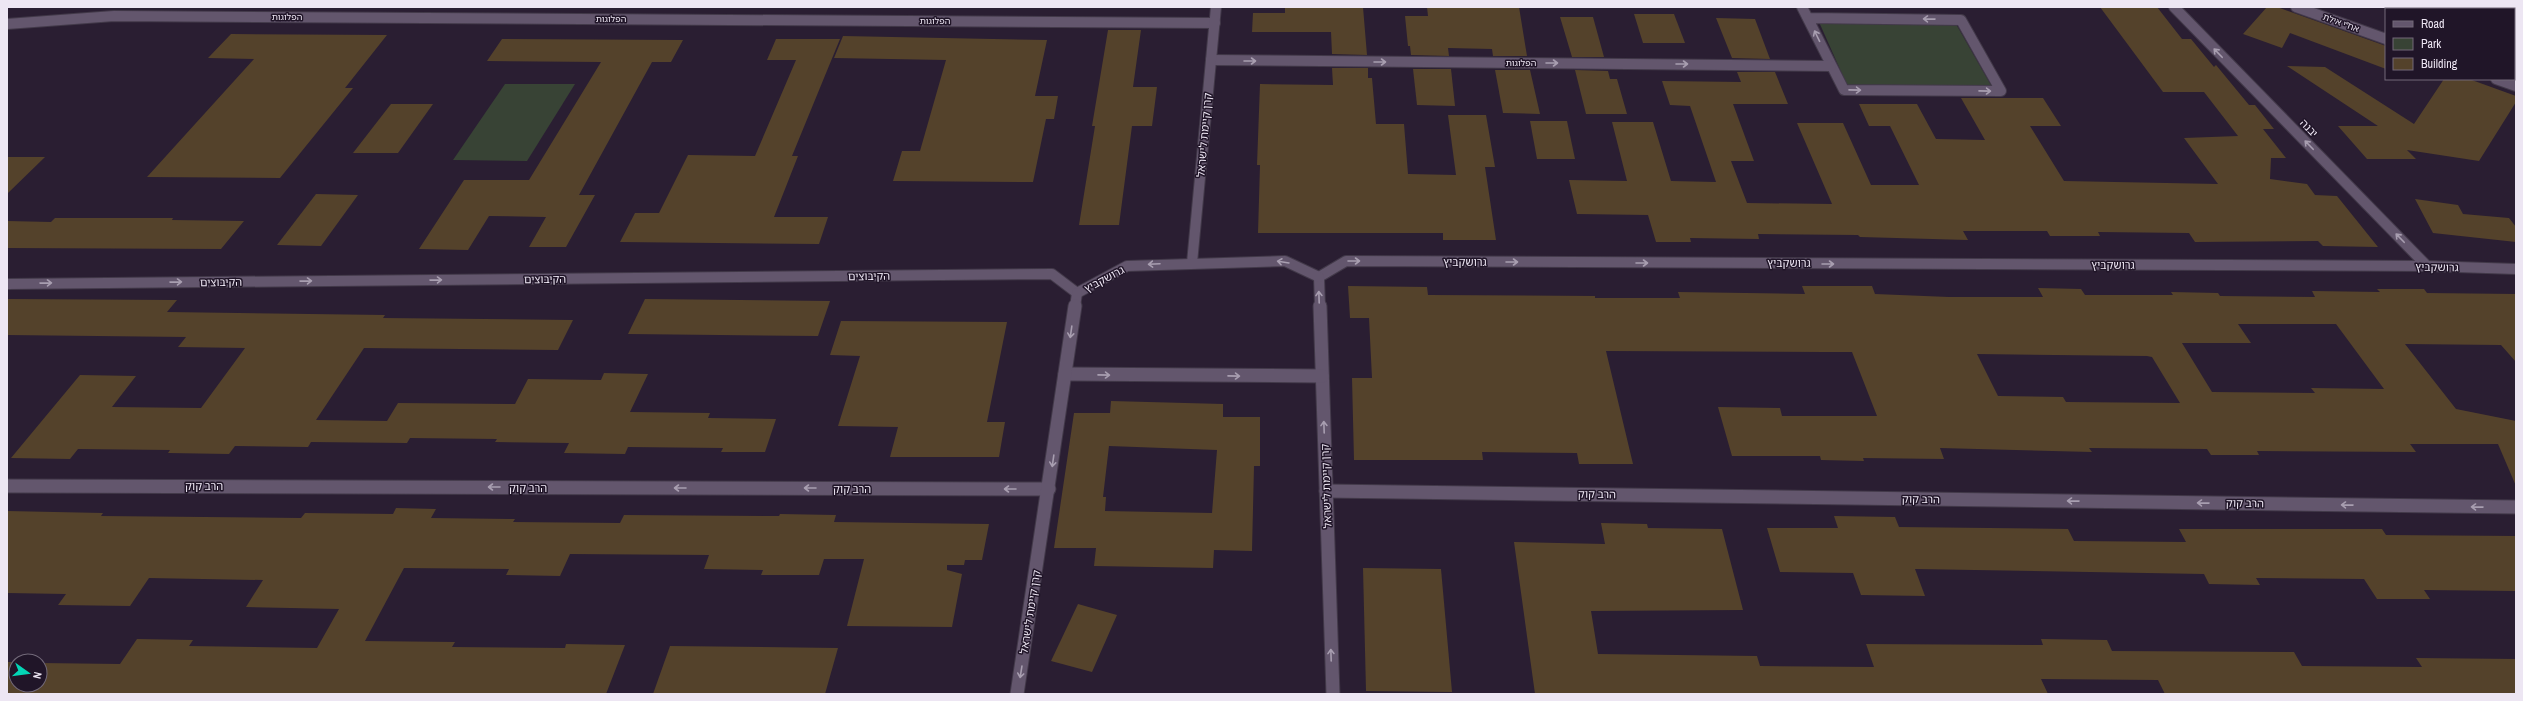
<svg xmlns="http://www.w3.org/2000/svg" width="2523" height="701" viewBox="0 0 2523 701" font-family="'Archivo Narrow','Noto Sans Hebrew',sans-serif">
  <style>
    .green { fill: #384335 }
    .building { fill: #54422b; fill-rule: evenodd }
    .lines { fill: none; stroke-linecap: round; stroke-linejoin: round }
    .minor-far1-casing { stroke: #423949; stroke-width: 12 }
    .minor-casing { stroke: #423949; stroke-width: 15 }
    .minor-far1 { stroke: #63566d; stroke-width: 10 }
    .minor { stroke: #63566d; stroke-width: 13 }
    .oneway { stroke: #a89eb0 }
    .labels { text-anchor: middle; stroke-width: 3; stroke-linejoin: round; paint-order: stroke }
    .far-street-label { font-size: 9px; fill: #ede6f3; stroke: #201528 }
    .street-label { font-size: 11px; fill: #ede6f3; stroke: #201528 }
  </style>
  <rect width="100%" height="100%" fill="#2a1e32"/>
  <!-- green -->
  <g class="green">
    <polygon points="1819,22 1956,24 1992,87 1847,85"/>
    <polygon points="505,84 575,84 527,161 453,160"/>
  </g>
  <!-- building -->
  <g class="building">
    <polygon points="1285,7 1363,7 1367,55 1332,54 1331,32 1252,32 1253,13 1285,13"/>
    <polygon points="1427,7 1519,7 1527,56 1493,56 1492,49 1448,48 1449,56 1411,55 1410,46 1408,46 1405,16 1428,16"/>
    <polygon points="2100,7 2157,7 2182,39 2191,39 2214,67 2216,65 2249,105 2255,105 2274,129 2263,129 2286,158 2271,158 2270,179 2307,184 2315,195 2337,196 2378,247 2323,246 2318,241 2195,242 2189,233 2098,232 2100,236 2050,236 2047,231 1963,231 1968,240 1860,237 1858,235 1758,234 1759,239 1690,238 1691,242 1656,242 1648,215 1577,214 1569,180 1627,181 1612,122 1653,122 1671,181 1716,182 1690,106 1670,105 1662,81 1741,82 1737,72 1775,72 1788,104 1733,104 1754,161 1731,161 1747,203 1832,204 1797,123 1843,123 1871,185 1919,185 1890,126 1869,126 1859,104 1917,104 1936,139 1985,140 1961,98 2043,98 2061,126 2030,126 2064,181 2218,184 2184,138 2238,136 2204,92 2163,92"/>
    <polygon points="2267,7 2277,7 2386,46 2386,69 2290,33 2282,48 2243,34"/>
    <polygon points="1634,14 1674,14 1685,43 1643,43"/>
    <polygon points="1560,17 1593,17 1604,57 1572,57"/>
    <polygon points="1716,18 1755,19 1770,59 1732,58"/>
    <polygon points="1108,30 1141,30 1133,87 1157,87 1152,126 1132,126 1119,225 1079,225 1095,126 1092,126"/>
    <polygon points="231,34 387,35 345,88 353,88 280,178 147,177 254,59 208,58"/>
    <polygon points="843,36 1047,40 1035,96 1058,96 1054,119 1046,119 1033,182 893,181 902,151 920,151 946,60 834,58"/>
    <polygon points="502,39 683,40 671,62 652,62 579,195 595,195 566,247 529,247 546,217 489,216 468,250 419,249 464,180 529,180 601,62 487,61"/>
    <polygon points="776,39 840,39 792,156 798,156 774,217 828,217 819,244 620,242 635,213 659,213 688,155 755,156 796,60 767,60"/>
    <polygon points="2287,66 2325,67 2414,124 2444,79 2469,79 2516,96 2516,102 2479,161 2407,150 2416,159 2367,159 2338,126 2378,126"/>
    <polygon points="1332,68 1368,68 1368,78 1372,78 1376,124 1404,124 1408,174 1456,175 1448,115 1486,115 1495,167 1485,167 1496,240 1443,240 1443,233 1258,233 1260,165 1257,165 1260,84 1333,85"/>
    <polygon points="1413,69 1451,69 1455,106 1417,105"/>
    <polygon points="1495,70 1530,70 1540,114 1503,113"/>
    <polygon points="1575,70 1608,71 1610,79 1617,79 1627,114 1586,114"/>
    <polygon points="391,104 433,104 398,153 353,153"/>
    <polygon points="1530,121 1567,121 1575,159 1537,159"/>
    <polygon points="7,157 45,157 7,194"/>
    <polygon points="316,194 358,195 321,246 277,245"/>
    <polygon points="2415,199 2458,205 2463,214 2509,218 2516,227 2516,242 2433,233"/>
    <polygon points="55,218 173,218 172,220 244,221 221,249 7,248 7,221 51,222"/>
    <path d="M 1348,286 L 1427,287 L 1428,295 L 1595,296 L 1595,298 L 1680,298 L 1678,292 L 1805,294 L 1802,286 L 1872,286 L 1875,294 L 1949,297 L 2043,297 L 2038,288 L 2081,289 L 2085,295 L 2173,295 L 2171,292 L 2218,293 L 2220,296 L 2315,297 L 2312,291 L 2380,292 L 2377,289 L 2424,289 L 2427,293 L 2516,294 L 2516,362 L 2501,345 L 2405,344 L 2456,409 L 2516,421 L 2516,486 L 2498,444 L 2410,444 L 2416,452 L 2257,451 L 2259,455 L 2211,455 L 2207,449 L 2089,448 L 2092,452 L 1940,448 L 1944,459 L 1863,458 L 1864,461 L 1821,460 L 1820,456 L 1732,456 L 1718,407 L 1780,408 L 1782,416 L 1877,416 L 1852,352 L 1826,352 L 1606,351 L 1633,464 L 1579,464 L 1577,453 L 1482,452 L 1483,460 L 1354,460 L 1352,378 L 1372,378 L 1369,318 L 1350,318 ZM 2238,324 L 2336,324 L 2384,389 L 2311,388 L 2315,393 L 2212,392 L 2182,343 L 2251,343 ZM 1977,354 L 2147,356 L 2152,357 L 2180,403 L 2066,402 L 2063,397 L 1998,396 Z"/>
    <polygon points="7,299 177,300 167,312 385,315 383,318 573,320 558,350 364,348 316,420 387,421 398,403 515,404 528,379 601,380 604,373 648,374 630,412 710,413 708,418 776,419 765,452 721,452 723,448 628,447 625,454 564,453 569,443 495,442 497,439 410,438 407,443 311,442 308,447 235,446 229,454 168,453 170,450 78,449 70,459 11,458 80,375 136,376 112,407 201,408 245,348 178,347 186,337 7,335"/>
    <polygon points="645,299 830,301 818,336 628,334"/>
    <polygon points="841,321 1007,322 987,422 1005,422 999,457 890,457 898,427 838,426 860,356 830,355"/>
    <path d="M 1111,401 L 1223,404 L 1223,417 L 1260,417 L 1260,466 L 1254,466 L 1252,551 L 1214,550 L 1213,568 L 1094,566 L 1096,548 L 1054,548 L 1074,413 L 1110,413 ZM 1109,446 L 1217,450 L 1212,513 L 1105,511 L 1106,497 L 1103,497 Z"/>
    <polygon points="396,508 436,509 431,518 515,519 513,522 620,523 624,515 779,516 780,514 836,515 834,522 989,524 982,560 965,560 964,565 947,565 947,570 962,574 952,627 847,626 864,559 824,559 819,575 761,575 763,570 704,569 709,555 570,554 560,576 506,575 509,569 404,568 365,641 455,642 452,647 565,648 566,644 625,645 606,694 7,694 7,662 16,662 16,685 40,685 40,663 120,664 137,639 193,640 189,646 317,648 339,609 246,607 263,580 149,578 130,606 58,605 66,594 7,593 7,511 103,513 101,516 301,518 305,513 393,514"/>
    <polygon points="1834,516 1895,517 1899,527 2068,529 2074,541 2186,542 2179,529 2382,529 2386,535 2516,536 2516,591 2424,590 2430,599 2377,599 2364,579 2256,578 2260,585 2209,584 2204,574 1915,569 1925,596 1861,595 1853,573 1780,572 1767,528 1838,528"/>
    <polygon points="1601,523 1647,524 1648,528 1722,529 1743,610 1591,611 1598,654 1757,656 1760,666 1874,667 1866,644 2043,645 2041,639 2107,640 2112,651 2294,652 2302,666 2422,667 2416,658 2516,659 2516,694 2165,694 2158,680 2041,679 2048,694 1535,694 1514,542 1605,544"/>
    <polygon points="1363,568 1441,569 1452,692 1366,691"/>
    <polygon points="1078,604 1117,615 1092,672 1051,661"/>
    <polygon points="670,646 838,648 825,694 653,694"/>
  </g>
  <g class="lines">
    <defs>
      <g id="minor-far1">
        <polyline points="1802,7 1844,90 2001,91 1961,20 1808,18"/>
        <polyline points="2174,7 2427,266"/>
        <polyline points="2296,7 2386,39"/>
        <polyline points="7,24 114,16 1215,23"/>
        <polyline points="1211,60 1831,66"/>
        <polyline points="2496,79 2516,86"/>
        <polyline points="1192,263 1216,7"/>
        <polyline points="1319,277 1346,261 2427,266 2516,269"/>
        <polyline points="1319,277 1320,307"/>
        <polyline points="7,284 1052,274 1077,293"/>
        <polyline points="1077,293 1127,266 1285,261 1319,277"/>
        <polyline points="1075,307 1077,293"/>
      </g>
      <g id="minor">
        <polyline points="1320,306 1333,694"/>
        <polyline points="1065,374 1322,376"/>
        <polyline points="7,486 1049,489"/>
        <polyline points="1326,491 2516,507"/>
        <polyline points="1017,694 1075,306"/>
      </g>
    </defs>
    <!-- minor-far1 casing -->
    <use href="#minor-far1" class="minor-far1-casing"/>
    <!-- minor casing -->
    <use href="#minor" class="minor-casing"/>
    <!-- minor-far1 -->
    <use href="#minor-far1" class="minor-far1"/>
    <!-- minor -->
    <use href="#minor" class="minor"/>
  </g>
  <!-- one-way arrows -->
  <defs><path id="oneway-shaft" d="M-6 0H5M1.5-3L5.5 0L1.5 3" fill="none" stroke-width="1.6" stroke-linecap="round" stroke-linejoin="round"/></defs>
  <g class="oneway">
    <use href="#oneway-shaft" transform="translate(1929 19) rotate(-179)"/>
    <use href="#oneway-shaft" transform="translate(1817 36) rotate(-116)"/>
    <use href="#oneway-shaft" transform="translate(2218 53) rotate(-134)"/>
    <use href="#oneway-shaft" transform="translate(1250 61)"/>
    <use href="#oneway-shaft" transform="translate(1380 62)"/>
    <use href="#oneway-shaft" transform="translate(1552 63)"/>
    <use href="#oneway-shaft" transform="translate(1682 64)"/>
    <use href="#oneway-shaft" transform="translate(1855 90) rotate(1)"/>
    <use href="#oneway-shaft" transform="translate(1985 91) rotate(1)"/>
    <use href="#oneway-shaft" transform="translate(2309 145) rotate(-134)"/>
    <use href="#oneway-shaft" transform="translate(2400 238) rotate(-134)"/>
    <use href="#oneway-shaft" transform="translate(1354 261)"/>
    <use href="#oneway-shaft" transform="translate(1283 262) rotate(-171)"/>
    <use href="#oneway-shaft" transform="translate(1512 262)"/>
    <use href="#oneway-shaft" transform="translate(1642 263)"/>
    <use href="#oneway-shaft" transform="translate(1154 264) rotate(177)"/>
    <use href="#oneway-shaft" transform="translate(1828 264)"/>
    <use href="#oneway-shaft" transform="translate(436 280) rotate(-1)"/>
    <use href="#oneway-shaft" transform="translate(306 281) rotate(-1)"/>
    <use href="#oneway-shaft" transform="translate(176 282) rotate(-1)"/>
    <use href="#oneway-shaft" transform="translate(46 283) rotate(-1)"/>
    <use href="#oneway-shaft" transform="translate(1319 297) rotate(-92)"/>
    <use href="#oneway-shaft" transform="translate(1071 332) rotate(98)"/>
    <use href="#oneway-shaft" transform="translate(1104 375) rotate(1)"/>
    <use href="#oneway-shaft" transform="translate(1234 376) rotate(1)"/>
    <use href="#oneway-shaft" transform="translate(1324 427) rotate(-92)"/>
    <use href="#oneway-shaft" transform="translate(1053 461) rotate(98)"/>
    <use href="#oneway-shaft" transform="translate(494 487) rotate(-180)"/>
    <use href="#oneway-shaft" transform="translate(680 488) rotate(-180)"/>
    <use href="#oneway-shaft" transform="translate(810 488) rotate(-180)"/>
    <use href="#oneway-shaft" transform="translate(1010 489) rotate(-180)"/>
    <use href="#oneway-shaft" transform="translate(2073 501) rotate(-179)"/>
    <use href="#oneway-shaft" transform="translate(2203 503) rotate(-179)"/>
    <use href="#oneway-shaft" transform="translate(2347 505) rotate(-179)"/>
    <use href="#oneway-shaft" transform="translate(2477 507) rotate(-179)"/>
    <use href="#oneway-shaft" transform="translate(1331 655) rotate(-92)"/>
    <use href="#oneway-shaft" transform="translate(1021 672) rotate(99)"/>
  </g>
  <g class="labels">
    <!-- far-street labels -->
    <g class="far-street-label">
      <text x="287" y="20">הפלוגות</text>
      <text x="611" y="22">הפלוגות</text>
      <text x="935" y="24">הפלוגות</text>
      <text transform="translate(2341 23) rotate(20)" y="3">אח"י אילת</text>
      <text x="1521" y="66">הפלוגות</text>
    </g>
    <!-- street labels -->
    <g class="street-label">
      <text transform="translate(2309 128) rotate(46)" y="4">יבנה</text>
      <text transform="translate(1204 135) rotate(-85)" y="4">קרן קיימת לישראל</text>
      <text x="1465" y="266">גרושקביץ</text>
      <text x="1789" y="267">גרושקביץ</text>
      <text x="2113" y="269">גרושקביץ</text>
      <text transform="translate(2437 267) rotate(1)" y="4">גרושקביץ</text>
      <text transform="translate(869 276) rotate(-1)" y="4">הקיבוצים</text>
      <text transform="translate(545 279) rotate(-1)" y="4">הקיבוצים</text>
      <text transform="translate(1104 279) rotate(-28)" y="4">גרושקביץ</text>
      <text transform="translate(221 282) rotate(-1)" y="4">הקיבוצים</text>
      <text x="204" y="490">הרב קוק</text>
      <text transform="translate(1326 486) rotate(-92)" y="4">קרן קיימת לישראל</text>
      <text x="528" y="492">הרב קוק</text>
      <text x="852" y="493">הרב קוק</text>
      <text transform="translate(1597 494) rotate(1)" y="4">הרב קוק</text>
      <text transform="translate(1921 499) rotate(1)" y="4">הרב קוק</text>
      <text transform="translate(2245 503) rotate(1)" y="4">הרב קוק</text>
      <text transform="translate(1030 612) rotate(-81)" y="4">קרן קיימת לישראל</text>
    </g>
  </g>
  <!-- border -->
  <rect width="2523" height="701" fill="none" stroke="#ede6f3" stroke-width="16"/>
  <!-- legend -->
  <rect x="2385" y="8" width="130" height="72" fill="#201528" stroke="#726979"/>
  <rect x="2393" y="21" width="20" height="6" fill="#63566d" stroke="#726979"/>
  <text x="2421" y="28" font-size="12" fill="#ede6f3">Road</text>
  <rect x="2393" y="38" width="20" height="12" fill="#384335" stroke="#726979"/>
  <text x="2421" y="48" font-size="12" fill="#ede6f3">Park</text>
  <rect x="2393" y="58" width="20" height="12" fill="#54422b" stroke="#726979"/>
  <text x="2421" y="68" font-size="12" fill="#ede6f3">Building</text>
  <!-- north arrow -->
  <g transform="translate(28 673) rotate(104)"><circle r="19" fill="#201528" stroke="#726979"/>
  <path d="M0-3L7 15L0 10L-7 15Z" fill="#04d5b6"/>
  <text y="-6" font-size="11" font-weight="bold" text-anchor="middle" fill="#ede6f3">N</text>
  </g>
</svg>
